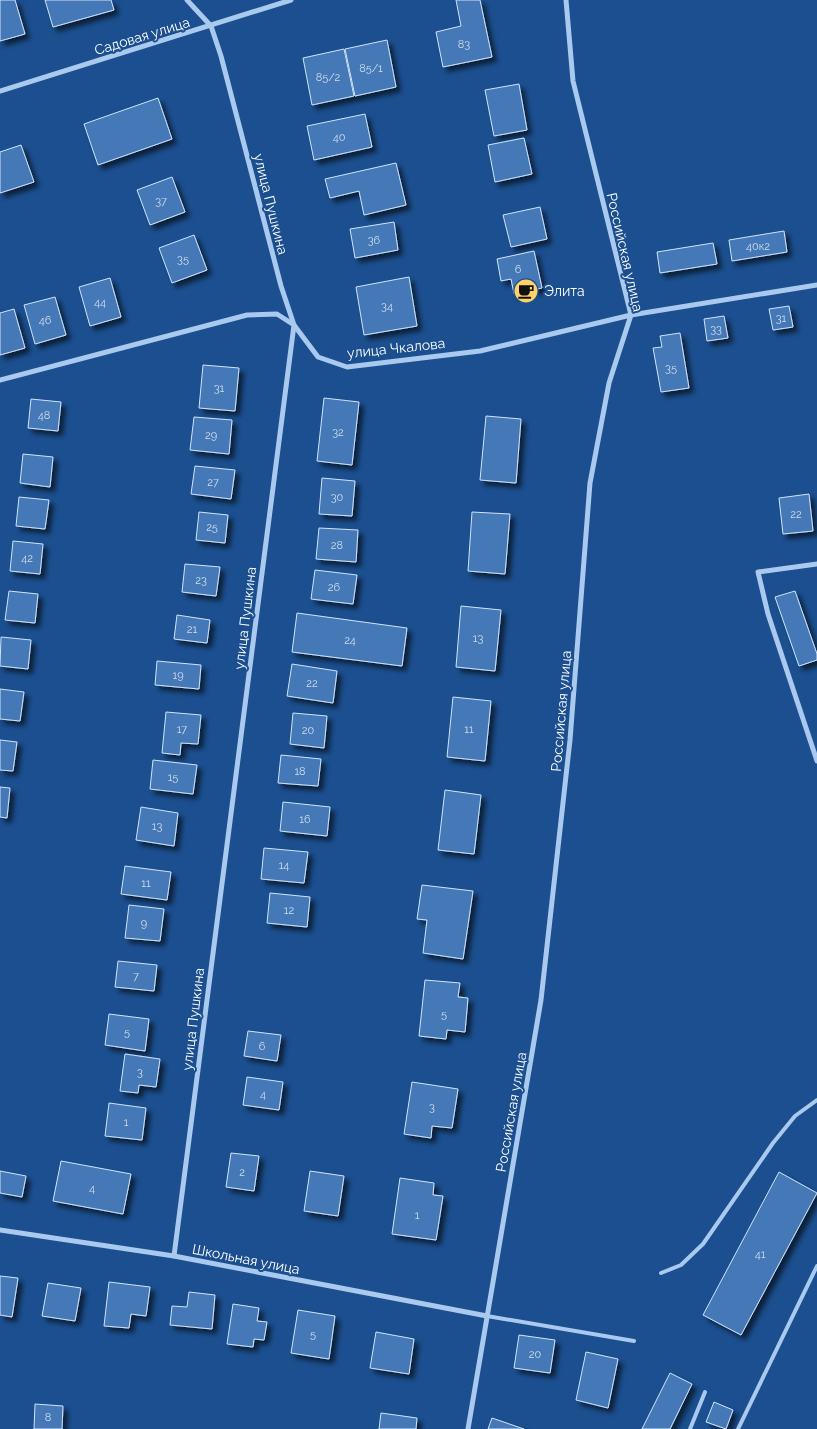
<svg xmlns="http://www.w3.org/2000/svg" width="817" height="1429" viewBox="0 0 817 1429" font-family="Raleway,sans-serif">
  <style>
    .building { fill: #4478b7; stroke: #cfe3fa; filter: url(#shadow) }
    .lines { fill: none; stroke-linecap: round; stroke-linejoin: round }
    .lane { stroke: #a9c9ee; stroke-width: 4 }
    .street { stroke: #a9c9ee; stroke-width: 5 }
    .labels { text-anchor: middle; stroke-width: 4; stroke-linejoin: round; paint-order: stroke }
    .number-label { font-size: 11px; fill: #d0dded }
    .street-label { font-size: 14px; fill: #fff; stroke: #1b4f8f }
    .poi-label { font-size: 14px; fill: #fff; stroke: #1b4f8f; text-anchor: start }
  </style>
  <defs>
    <filter id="shadow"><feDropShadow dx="4.5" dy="4.5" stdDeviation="2.5" flood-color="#0009"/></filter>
  </defs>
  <rect width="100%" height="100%" fill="#1b4f8f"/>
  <!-- building -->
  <g class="building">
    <polygon points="0,0 15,0 25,34 0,41"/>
    <polygon points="45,0 111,0 114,10 53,27"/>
    <polygon points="456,0 480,0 492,57 443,67 436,32 461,26"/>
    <polygon points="387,40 396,87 355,96 345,49"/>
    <polygon points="344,49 354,96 312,105 303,58"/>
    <polygon points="519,84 527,130 494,136 485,90"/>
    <polygon points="158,98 172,139 98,165 84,124"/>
    <polygon points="365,114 372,147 314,160 307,126"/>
    <polygon points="524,138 532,174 495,182 488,145"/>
    <polygon points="21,145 34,182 0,193 0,152"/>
    <polygon points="396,163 406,205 364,215 359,191 330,198 325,179"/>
    <polygon points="172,177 185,212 150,225 137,190"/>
    <polygon points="540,207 547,239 511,247 503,215"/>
    <polygon points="394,222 398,250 355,258 350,229"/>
    <polygon points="784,231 787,252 732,261 729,240"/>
    <polygon points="194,235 207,270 172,283 159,248"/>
    <polygon points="713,243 717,264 660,273 657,252"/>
    <polygon points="534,251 542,288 514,294 511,279 501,281 497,259"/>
    <polygon points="409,277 417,326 364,335 356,287"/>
    <polygon points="110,278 121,317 90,326 79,287"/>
    <polygon points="55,297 66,335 35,344 24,305"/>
    <polygon points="789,306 793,327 773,330 769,309"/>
    <polygon points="14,309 25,348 0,355 0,313"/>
    <polygon points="724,316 728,338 707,341 704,319"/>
    <polygon points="680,333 689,388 661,392 653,348 662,347 660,336"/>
    <polygon points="203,365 239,368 235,411 199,408"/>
    <polygon points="324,398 359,402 352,465 317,461"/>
    <polygon points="31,399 61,402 58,431 28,428"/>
    <polygon points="486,416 521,419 516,483 480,480"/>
    <polygon points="194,417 232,420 229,454 190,450"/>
    <polygon points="23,454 53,457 50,487 20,483"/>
    <polygon points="195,466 235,470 231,499 191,494"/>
    <polygon points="322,478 355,481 352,516 319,514"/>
    <polygon points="809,494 813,531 783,534 779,498"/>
    <polygon points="19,497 49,500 45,529 16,526"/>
    <polygon points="199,512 228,515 225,543 196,540"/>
    <polygon points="472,512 510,514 505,574 468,571"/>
    <polygon points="319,528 358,530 356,562 316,559"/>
    <polygon points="13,541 43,544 40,574 10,571"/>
    <polygon points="185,564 220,567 216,596 182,592"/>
    <polygon points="315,570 357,575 353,604 311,599"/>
    <polygon points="9,591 38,594 35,623 5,620"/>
    <polygon points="795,591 817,654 817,660 799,666 775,597"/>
    <polygon points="461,606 501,610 495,671 456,667"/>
    <polygon points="297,613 407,628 402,666 292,652"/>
    <polygon points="177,615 210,620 207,643 174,639"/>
    <polygon points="1,637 31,640 28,669 0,666"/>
    <polygon points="157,661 201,665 199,689 155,685"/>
    <polygon points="292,664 337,671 333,703 287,696"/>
    <polygon points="0,689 24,692 20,721 0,719"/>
    <polygon points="453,697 491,701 485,761 447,757"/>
    <polygon points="166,712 201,715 198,744 181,743 180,755 162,753"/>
    <polygon points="293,713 327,716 324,748 290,744"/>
    <polygon points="0,740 17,742 13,771 0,770"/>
    <polygon points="281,755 321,759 318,786 278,783"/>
    <polygon points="153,760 197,765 193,794 150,789"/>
    <polygon points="0,787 10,788 7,818 0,817"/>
    <polygon points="445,790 481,795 474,854 438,850"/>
    <polygon points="283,802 330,807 327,836 280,831"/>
    <polygon points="141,807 178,813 174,846 136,840"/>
    <polygon points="264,848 308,852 304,883 261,879"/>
    <polygon points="125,866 171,872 167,900 121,894"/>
    <polygon points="422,885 473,891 463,959 423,953 427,920 417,919"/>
    <polygon points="270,893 310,897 307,927 267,923"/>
    <polygon points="129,905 164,909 160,941 125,938"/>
    <polygon points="118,961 157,965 154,991 115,987"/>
    <polygon points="425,980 460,983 458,997 468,998 465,1032 447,1030 446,1039 419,1036"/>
    <polygon points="109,1014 149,1019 145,1051 105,1045"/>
    <polygon points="248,1031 281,1035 277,1061 244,1056"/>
    <polygon points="125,1054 160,1059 156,1087 139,1085 138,1093 120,1091"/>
    <polygon points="247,1077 283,1082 279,1110 243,1105"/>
    <polygon points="412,1082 458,1089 452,1128 432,1126 431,1138 404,1134"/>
    <polygon points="109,1103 146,1108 142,1140 105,1136"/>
    <polygon points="231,1153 259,1156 254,1191 226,1187"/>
    <polygon points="61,1161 131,1174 123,1214 53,1201"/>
    <polygon points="0,1171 26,1176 22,1197 0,1193"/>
    <polygon points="310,1171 344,1176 338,1216 304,1211"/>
    <polygon points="779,1172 817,1193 741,1335 703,1315"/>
    <polygon points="400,1178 434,1183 433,1195 443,1196 436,1240 392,1234"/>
    <polygon points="0,1276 18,1278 12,1317 0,1315"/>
    <polygon points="109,1282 150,1287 146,1316 131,1314 129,1328 104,1326"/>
    <polygon points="48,1283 81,1288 75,1321 42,1316"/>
    <polygon points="189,1292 215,1295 212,1329 170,1325 172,1306 187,1307"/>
    <polygon points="233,1304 259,1308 257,1321 267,1322 264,1340 254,1339 253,1347 227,1344"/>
    <polygon points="298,1310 335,1316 329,1359 291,1353"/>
    <polygon points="376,1332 414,1339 409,1374 370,1368"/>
    <polygon points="519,1335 555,1340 550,1373 514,1368"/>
    <polygon points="586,1352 618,1359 608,1408 576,1400"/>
    <polygon points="670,1373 692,1384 670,1429 642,1429"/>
    <polygon points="714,1402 733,1410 726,1429 706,1422"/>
    <polygon points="35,1404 63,1406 62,1429 34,1429"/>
    <polygon points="381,1413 417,1418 416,1429 379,1429"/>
    <polygon points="492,1418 524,1429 488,1429"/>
  </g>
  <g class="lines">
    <!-- lane -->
    <g class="lane">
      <polyline points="661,1273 681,1265 703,1244 773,1143 795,1116 817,1100"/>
      <polyline points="487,1316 634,1341"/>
      <polyline points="690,1429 705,1392"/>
      <polyline points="738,1429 817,1266"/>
    </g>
    <!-- street -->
    <g class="street">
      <polyline points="0,91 291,0"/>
      <polyline points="0,380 247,315 277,314 294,325 318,357 347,367 480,351 631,315 817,285"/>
      <polyline points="817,564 758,572 768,614 817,761"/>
      <polyline points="0,1230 174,1256 487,1316"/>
      <polyline points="174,1256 294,325 281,286 221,56 211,26 187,0"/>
      <polyline points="468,1429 541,1000 570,740 590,483 609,383 631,315 573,81 566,0"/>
    </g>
  </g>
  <!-- icons -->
  <defs>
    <symbol id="cafe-disc" viewBox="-11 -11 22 22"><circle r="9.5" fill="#ffd166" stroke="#1b4f8f"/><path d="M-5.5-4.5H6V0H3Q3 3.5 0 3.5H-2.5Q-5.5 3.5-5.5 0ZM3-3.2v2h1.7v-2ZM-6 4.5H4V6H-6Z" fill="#111"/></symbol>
  </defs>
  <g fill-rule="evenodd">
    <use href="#cafe-disc" x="512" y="277" width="28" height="28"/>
  </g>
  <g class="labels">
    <!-- number labels -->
    <g class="number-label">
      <text x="464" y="48">83</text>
      <text x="371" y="72">85/1</text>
      <text x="328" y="81">85/2</text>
      <text x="339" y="141">40</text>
      <text x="161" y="205">37</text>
      <text x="374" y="244">36</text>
      <text x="758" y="250">40к2</text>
      <text x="183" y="263">35</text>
      <text x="518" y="273">6</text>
      <text x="100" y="306">44</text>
      <text x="387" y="310">34</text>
      <text x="781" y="322">31</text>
      <text x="45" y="324">46</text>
      <text x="716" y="333">33</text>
      <text x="671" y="372">35</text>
      <text x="219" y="392">31</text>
      <text x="44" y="419">48</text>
      <text x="338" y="436">32</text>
      <text x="211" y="439">29</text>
      <text x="213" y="486">27</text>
      <text x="337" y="501">30</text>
      <text x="796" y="518">22</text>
      <text x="212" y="531">25</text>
      <text x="337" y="549">28</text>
      <text x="27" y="562">42</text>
      <text x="201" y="584">23</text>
      <text x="334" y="591">26</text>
      <text x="192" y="633">21</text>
      <text x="478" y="642">13</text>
      <text x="350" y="644">24</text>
      <text x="178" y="679">19</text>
      <text x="312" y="687">22</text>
      <text x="182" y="733">17</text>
      <text x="469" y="733">11</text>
      <text x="308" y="734">20</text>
      <text x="300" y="775">18</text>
      <text x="173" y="781">15</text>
      <text x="305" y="823">16</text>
      <text x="157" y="830">13</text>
      <text x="284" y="869">14</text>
      <text x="146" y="887">11</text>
      <text x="289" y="914">12</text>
      <text x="144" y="927">9</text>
      <text x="136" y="980">7</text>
      <text x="444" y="1018">5</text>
      <text x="127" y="1036">5</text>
      <text x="262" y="1050">6</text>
      <text x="140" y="1076">3</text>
      <text x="263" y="1098">4</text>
      <text x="432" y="1111">3</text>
      <text x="126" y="1126">1</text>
      <text x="242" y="1176">2</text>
      <text x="92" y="1192">4</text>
      <text x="417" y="1219">1</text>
      <text x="760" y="1258">41</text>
      <text x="313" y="1338">5</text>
      <text x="535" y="1358">20</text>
      <text x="48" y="1421">8</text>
    </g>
    <!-- street labels -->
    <g class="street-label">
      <text transform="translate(142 36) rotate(-17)" y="5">Садовая улица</text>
      <text transform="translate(271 204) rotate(76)" y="5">улица Пушкина</text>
      <text transform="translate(625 252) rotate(77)" y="5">Российская улица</text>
      <text transform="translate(396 348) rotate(-6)" y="5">улица Чкалова</text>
      <text transform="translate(245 618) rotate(-83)" y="5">улица Пушкина</text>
      <text transform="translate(561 711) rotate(-85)" y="5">Российская улица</text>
      <text transform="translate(193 1019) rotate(-83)" y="5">улица Пушкина</text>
      <text transform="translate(511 1112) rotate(-80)" y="5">Российская улица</text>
      <text transform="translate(246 1259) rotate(11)" y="5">Школьная улица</text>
    </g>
    <!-- poi labels -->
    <g class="poi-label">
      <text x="544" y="296">Элита</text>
    </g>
  </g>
</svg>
